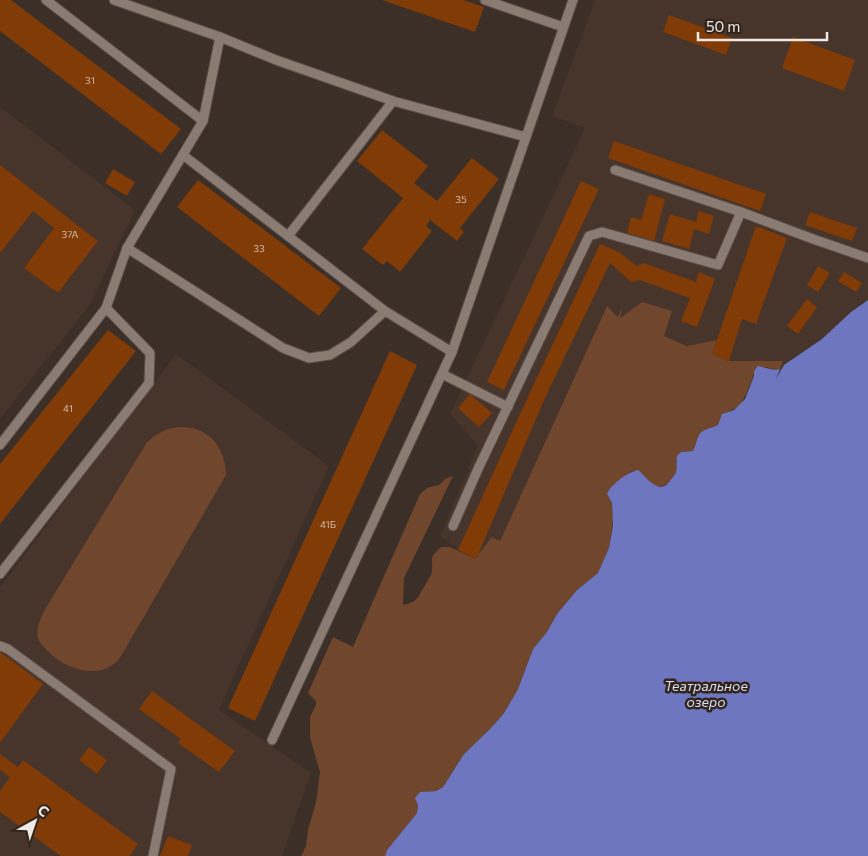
<svg xmlns="http://www.w3.org/2000/svg" width="868" height="856" viewBox="0 0 868 856" font-family="Commissioner,sans-serif">
  <style>
    .built { fill: #47342a }
    .green { fill: #70462d }
    .water { fill: #6d76bf }
    .building { fill: #803b06 }
    .lines { fill: none; stroke-linecap: round; stroke-linejoin: round }
    .lane-casing { stroke: #584d47; stroke-width: 11 }
    .lane { stroke: #8a7b73; stroke-width: 9 }
    .labels { text-anchor: middle; stroke-width: 5; stroke-linejoin: round; paint-order: stroke }
    .number-label { font-size: 10px; fill: #d5bdac }
    .water-label { font-size: 14px; font-style: italic; fill: #dbdff4; stroke: #31251e }
  </style>
  <rect width="100%" height="100%" fill="#3b2f28"/>
  <!-- built -->
  <g class="built">
    <polygon points="595,0 868,0 868,300 851,312 822,339 784,365 780,375 775,381 782,361 729,361 712,354 716,340 687,346 664,336 671,311 620,319 607,306 500,541 478,555 475,559 458,550 440,536 478,446 450,414 585,128 552,116"/>
    <polygon points="0,107 135,210 91,303 0,419"/>
    <polygon points="176,354 329,466 219,710 311,773 282,856 0,856 0,587"/>
  </g>
  <!-- green -->
  <g class="green">
    <path d="M 642,302 L 672,311 L 664,336 L 687,346 L 717,340 L 712,354 L 729,361 L 783,361 L 780,369 L 775,370 L 766,367 L 754,371 C 754,378 750,383 748,390 C 741,405 739,408 723,414 L 718,425 C 712,428 702,429 699,435 C 696,440 696,446 693,451 L 681,452 L 676,461 L 676,471 L 675,474 L 668,483 L 663,486 L 657,487 L 646,480 L 643,474 L 632,471 L 614,484 L 607,494 L 612,503 L 613,520 L 609,548 L 601,567 L 598,573 L 577,590 L 557,614 L 547,632 L 533,649 L 518,689 L 504,713 L 491,728 L 464,754 L 443,787 L 436,791 L 428,791 L 418,805 L 417,813 L 387,850 L 385,856 L 301,856 L 306,846 L 308,830 L 316,802 L 320,772 L 310,737 L 310,717 L 316,705 L 316,701 L 308,693 L 333,637 L 353,647 L 420,494 L 427,488 L 439,485 L 445,479 L 453,476 L 404,578 L 403,605 C 418,602 418,597 425,585 C 427,582 429,578 431,575 C 435,560 426,560 441,547 L 450,547 L 475,559 L 492,537 L 500,541 L 607,306 L 618,317 L 622,307 L 620,318 Z"/>
    <path d="M 177,427 C 182,427 188,427 193,428 C 215,434 226,454 226,475 L 124,651 C 122,654 120,658 117,661 C 100,679 69,670 53,656 C 48,651 40,645 38,638 C 36,629 40,619 44,611 L 147,442 C 156,434 165,429 177,427 Z"/>
  </g>
  <!-- water -->
  <path class="water" d="M 868,300 L 868,856 L 385,856 L 387,850 L 417,813 L 418,805 L 415,798 L 420,792 L 436,791 L 443,787 L 464,754 L 491,728 L 504,713 L 518,689 L 533,649 L 547,632 L 557,614 L 577,590 L 598,573 L 609,548 L 613,525 L 612,503 L 607,494 C 611,484 628,472 638,470 C 646,476 658,496 669,482 C 671,479 675,475 676,472 C 677,467 676,461 677,456 L 681,452 L 693,451 C 696,446 696,440 699,435 C 702,429 712,428 718,425 L 722,414 L 734,410 L 745,399 L 754,376 L 754,371 L 758,366 L 775,370 L 780,369 L 776,379 L 784,365 L 822,339 L 851,312 Z"/>
  <!-- building -->
  <g class="building">
    <polygon points="0,0 11,0 181,129 161,154 0,31"/>
    <polygon points="382,0 463,0 484,7 475,32"/>
    <polygon points="669,15 732,38 726,55 663,32"/>
    <polygon points="793,37 855,60 844,91 782,68"/>
    <polygon points="382,130 428,166 414,183 437,201 472,158 499,179 460,228 464,232 457,241 430,220 426,226 432,231 400,272 387,261 383,265 362,249 403,198 357,161"/>
    <polygon points="614,141 766,194 760,211 608,158"/>
    <polygon points="0,165 98,241 58,293 24,268 54,228 33,211 1,252 0,251"/>
    <polygon points="113,169 135,182 127,196 105,183"/>
    <polygon points="198,180 341,288 319,316 177,207"/>
    <polygon points="581,181 599,189 504,390 487,382"/>
    <polygon points="649,194 665,199 654,241 627,233 631,217 641,220"/>
    <polygon points="699,211 714,216 709,234 694,229 689,249 662,241 670,214 696,222"/>
    <polygon points="810,212 857,228 852,241 805,225"/>
    <polygon points="756,226 787,238 756,324 742,319 729,361 712,354"/>
    <polygon points="600,244 619,252 637,266 644,263 696,282 699,272 715,279 697,327 681,321 690,298 639,280 631,282 610,263 544,400 478,555 475,559 458,550 532,388"/>
    <polygon points="818,266 830,273 818,292 807,285"/>
    <polygon points="844,272 862,283 856,292 838,281"/>
    <polygon points="807,299 817,307 798,334 787,326"/>
    <polygon points="108,330 136,351 0,524 0,464"/>
    <polygon points="390,351 417,365 255,721 228,708"/>
    <polygon points="470,394 492,413 479,427 458,408"/>
    <polygon points="0,652 43,684 0,743"/>
    <polygon points="152,691 235,751 219,772 178,743 181,739 139,709"/>
    <polygon points="89,747 107,760 97,774 79,760"/>
    <polygon points="0,754 18,767 23,760 138,844 130,856 61,856 0,812 0,791 10,777 0,770"/>
    <polygon points="168,836 192,845 188,856 160,856"/>
  </g>
  <g class="lines">
    <defs>
      <g id="lane">
        <polyline points="46,0 203,121"/>
        <polyline points="114,0 220,37 276,60 393,101 526,137 573,0"/>
        <polyline points="485,0 563,27"/>
        <polyline points="183,155 288,236 393,101"/>
        <polyline points="615,170 741,212 813,239 868,258"/>
        <polyline points="127,248 283,348 309,358 330,355 351,342 385,311"/>
        <polyline points="452,352 526,137"/>
        <polyline points="442,374 508,407"/>
        <polyline points="0,445 106,308 127,248 203,121 220,37"/>
        <polyline points="453,526 478,469 589,236 602,232 718,265 741,212"/>
        <polyline points="0,574 149,383 150,353 106,308"/>
        <polyline points="0,646 8,649 171,769 153,856"/>
        <polyline points="272,740 452,352 385,311 288,236"/>
      </g>
    </defs>
    <!-- lane casing -->
    <use href="#lane" class="lane-casing"/>
    <!-- lane -->
    <use href="#lane" class="lane"/>
  </g>
  <g class="labels">
    <!-- number labels -->
    <g class="number-label">
      <text x="90" y="84">31</text>
      <text x="461" y="203">35</text>
      <text x="70" y="238">37А</text>
      <text x="259" y="252">33</text>
      <text x="68" y="412">41</text>
      <text x="328" y="528">41Б</text>
    </g>
    <!-- water labels -->
    <g class="water-label">
      <text x="706" y="691">Театральное<tspan x="706" dy="16">озеро</tspan></text>
    </g>
  </g>
  <!-- north arrow -->
  <g transform="translate(35 821) rotate(40)" stroke="#31251e" stroke-width="4" paint-order="stroke">
  <path d="M0-4L9 19L0 12L-9 19Z" fill="#f1e8e4"/>
  <text y="-8" font-size="14" font-weight="bold" text-anchor="middle" fill="#f1e8e4">С</text>
  </g>
  <!-- scale -->
  <path d="M698 32v8h129v-8" fill="none" stroke="#f1e8e4" stroke-width="2.5"/>
  <text x="706" y="32" font-size="15" fill="#f1e8e4" stroke="#31251e" stroke-width="4" paint-order="stroke">50 m</text>
</svg>
